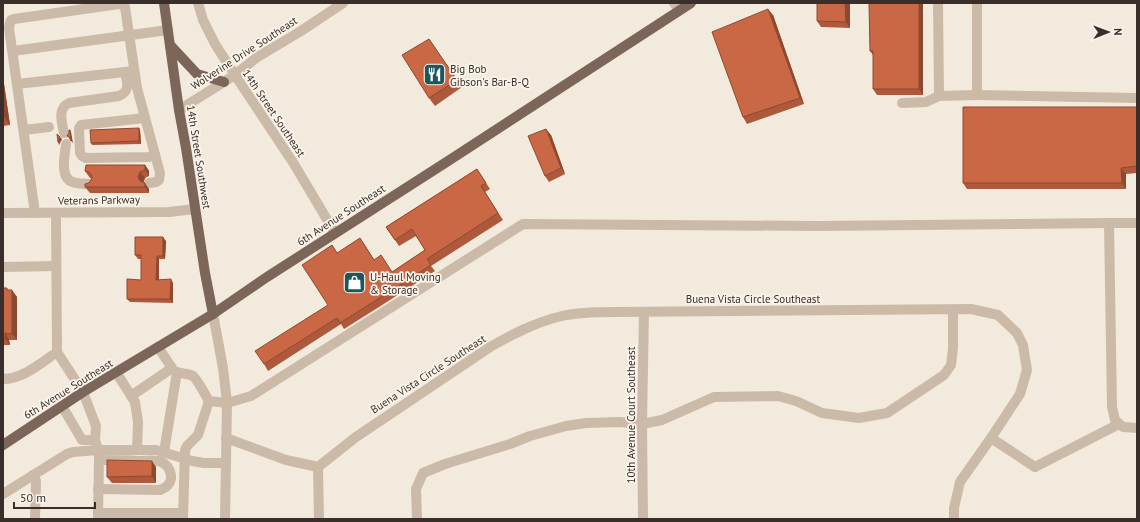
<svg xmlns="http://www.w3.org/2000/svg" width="1140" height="522" viewBox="0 0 1140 522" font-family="'PT Sans',sans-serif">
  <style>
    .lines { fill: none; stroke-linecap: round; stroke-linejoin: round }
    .minor { stroke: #ccbaa9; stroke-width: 10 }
    .major { stroke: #7c665a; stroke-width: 10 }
    .wall { fill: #ae593b }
    .shaded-wall { fill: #8d4930 }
    .building { fill: #ca6845; stroke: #8d4930 }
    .labels { text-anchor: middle; stroke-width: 3.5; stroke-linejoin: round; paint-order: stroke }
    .street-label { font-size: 11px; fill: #392e29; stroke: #fbf4eb }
    .poi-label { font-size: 11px; fill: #392e29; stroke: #fbf4eb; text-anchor: start }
  </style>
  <rect width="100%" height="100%" fill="#f3eade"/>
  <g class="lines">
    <!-- minor -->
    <g class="minor">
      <polyline points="198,3 203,20 215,44 235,75 294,164 335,233"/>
      <polyline points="674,3 679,10"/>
      <polyline points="938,3 939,96 977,95"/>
      <polyline points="977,3 977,95 1137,98"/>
      <polyline points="13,51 168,30"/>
      <polyline points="17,84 134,71"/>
      <polyline points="902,103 926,102 939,96"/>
      <polyline points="179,110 235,75 256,58 301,31 343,3"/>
      <polyline points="145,118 81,125 79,128 80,153 82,156 86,158 149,157 155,155"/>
      <polyline points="24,130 49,127"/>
      <path d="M 64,133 C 62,123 57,108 69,103 L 119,96 C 131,91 127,82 125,72"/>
      <path d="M 66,144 C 65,154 59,178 73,182 C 78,184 84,184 90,184"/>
      <polyline points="3,213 169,212 195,209"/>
      <polyline points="35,213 9,28 10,23 11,20 14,19 119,4 122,5 125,7 137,88 160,173 159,180 156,182 149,183"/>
      <polyline points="1137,223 1109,223 1112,407 1115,420 1123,427 1137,428"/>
      <polyline points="3,267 56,266"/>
      <polyline points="213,314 223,368 227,403 225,519"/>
      <path d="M 158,347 L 174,371 C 180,374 187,373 193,376 C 197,379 206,396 209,401 L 227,403 L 251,396 L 523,224 L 818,226 L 1109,223"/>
      <polyline points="57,352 83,392 96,426 95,440 98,450 99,457 98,519"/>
      <polyline points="116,372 135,402 138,422 137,450"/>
      <path d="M 3,379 C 23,379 41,363 57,352 L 56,213"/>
      <polyline points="131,396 172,368"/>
      <polyline points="62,406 82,440 95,440"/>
      <polyline points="226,438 286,460 318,467"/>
      <polyline points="991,438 1035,467 1119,424"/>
      <polyline points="164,452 177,372"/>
      <path d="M 318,467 L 356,437 L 490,347 C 513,334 536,322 562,316 C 579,312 597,312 615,312 L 971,309 L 998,315 L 1017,333 L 1023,345 L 1027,370 L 1020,394 L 991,438 L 960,482 L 954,508 L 954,519"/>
      <polyline points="318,467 319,519"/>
      <polyline points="33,475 36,481 35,519"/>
      <path d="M 98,489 L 160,490 C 163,488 166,488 168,485 C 175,477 169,463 158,461 C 152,460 145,461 139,461 C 126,460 112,460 99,460"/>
      <polyline points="3,494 67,454 73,452 98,450 156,450 192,461 204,463 226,463"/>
      <polyline points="98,513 183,513"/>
      <polyline points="183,519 185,450 187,446 198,435 209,401"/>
      <polyline points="417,519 416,489 423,473 445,464 510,444 530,436 566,426 586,423 619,422 642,424 662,420 714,397 778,396 796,401 822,413 859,418 887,413 944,375 951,365 953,348 953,310"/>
      <polyline points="643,519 642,424 644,312"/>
    </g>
    <!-- major -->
    <g class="major">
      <polyline points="164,3 179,110 186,148 205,273 213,314"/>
      <polyline points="170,45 197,74 224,82"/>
      <polyline points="3,445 83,392 213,314 267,277 445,163 691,3"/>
    </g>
  </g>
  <!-- wall -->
  <g class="wall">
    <polygon points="817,3 850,3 850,28 821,27 817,21"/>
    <polygon points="923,3 923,95 877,95 873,89 873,55 870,51"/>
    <polygon points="773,15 804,104 747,124 743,117"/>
    <polygon points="429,39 462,87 435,106 429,98"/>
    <polygon points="3,77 10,125 3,126"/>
    <polygon points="1137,107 1137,173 1126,174 1126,189 967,189 963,183"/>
    <polygon points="140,130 141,144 92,145 91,143"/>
    <polygon points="551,135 565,174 549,182 545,176"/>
    <polygon points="145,165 149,171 149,176 145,178 143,183 149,189 149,193 90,193 85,187 89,183 92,178 90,178 85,171"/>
    <polygon points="477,169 490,189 485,192 503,220 431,266 435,271 379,307 344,329 341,324 268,371 264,364 328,305 337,253 364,244 374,260 392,272 425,250 416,236 399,246 386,227"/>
    <polygon points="166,241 165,259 159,259 159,280 173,283 173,303 130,302 127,299 141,280 141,259 138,259 135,255"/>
    <polygon points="3,288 9,290 17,297 17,340 9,340 10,345 3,345"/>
    <polygon points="156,467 156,483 112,483 107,477"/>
  </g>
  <!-- shaded-wall -->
  <g class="shaded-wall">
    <polygon points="845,3 850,3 850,28 846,22"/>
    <polygon points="919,3 923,3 923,95 919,89"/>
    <polygon points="768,9 773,15 804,104 800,98"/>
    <polygon points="3,77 10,125 4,117 3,110"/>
    <polygon points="139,128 140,130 141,144 139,141"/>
    <polygon points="546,129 551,135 565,174 561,168"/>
    <polygon points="70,130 71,132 73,143 71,141"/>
    <polygon points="60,137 62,139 59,145 58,142"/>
    <polygon points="145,165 149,171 149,176 145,170"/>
    <polygon points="1121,168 1126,174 1126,189 1122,183"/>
    <polygon points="140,172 145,178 143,184 140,181 138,177"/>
    <polygon points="145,183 149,189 149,193 145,187"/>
    <polygon points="163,237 166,241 165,259 163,256"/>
    <polygon points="157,256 159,259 159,283 156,280"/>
    <polygon points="171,279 173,283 173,303 170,299"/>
    <polygon points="12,290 17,297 17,340 12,334"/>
    <polygon points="5,333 9,340 10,345 5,338"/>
    <polygon points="152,461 156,467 156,483 152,476"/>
  </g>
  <!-- building -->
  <g class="building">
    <polygon points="817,3 845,3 846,22 817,21"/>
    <polygon points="869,3 919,3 919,89 873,89 873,51 870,51"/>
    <polygon points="768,9 800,98 743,117 712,32"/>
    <polygon points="429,39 457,80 429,98 402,55"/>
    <polygon points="963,107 1137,107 1137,166 1121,168 1122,183 963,183"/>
    <polygon points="139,128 139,141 91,143 90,130"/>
    <polygon points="546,129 561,168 545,176 528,136"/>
    <polygon points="69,130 70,130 71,141 69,137 67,136 69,133"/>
    <polygon points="57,134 60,137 58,142"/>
    <polygon points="86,165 145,165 145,170 140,172 138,177 140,181 145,183 145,187 85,187 85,184 89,183 92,178 91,174 89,172 85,171"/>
    <polygon points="477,169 486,183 481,186 498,213 427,259 431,265 375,301 340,323 337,318 264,364 255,351 328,305 302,265 332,245 337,253 360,238 374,260 381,255 392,272 425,250 412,229 395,240 386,227"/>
    <polygon points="135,237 163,237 163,256 157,256 156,280 171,279 170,299 127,299 127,279 141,280 141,255 135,255"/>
    <polygon points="3,288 7,288 7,290 12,290 12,334 5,333 5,338 3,338"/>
    <polygon points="107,460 152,461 152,476 107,477"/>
  </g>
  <!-- icons -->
  <defs>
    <symbol id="restaurant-square" viewBox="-11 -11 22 22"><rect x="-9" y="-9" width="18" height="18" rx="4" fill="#1d575d" stroke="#fbf4eb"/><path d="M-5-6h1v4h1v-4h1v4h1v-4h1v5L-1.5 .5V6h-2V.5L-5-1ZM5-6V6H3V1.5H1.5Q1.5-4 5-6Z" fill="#fff"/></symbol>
    <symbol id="shop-square" viewBox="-11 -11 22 22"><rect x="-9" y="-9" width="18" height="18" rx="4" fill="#1d575d" stroke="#fbf4eb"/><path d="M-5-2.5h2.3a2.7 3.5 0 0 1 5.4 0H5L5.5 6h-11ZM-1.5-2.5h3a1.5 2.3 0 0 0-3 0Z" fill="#fff"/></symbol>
  </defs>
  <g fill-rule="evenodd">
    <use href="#restaurant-square" x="422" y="62" width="25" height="25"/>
    <use href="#shop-square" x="342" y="270" width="25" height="25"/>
  </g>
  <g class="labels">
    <!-- street labels -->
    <g class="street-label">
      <text transform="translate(244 53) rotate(-33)" y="4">Wolverine Drive Southeast</text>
      <text transform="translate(274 113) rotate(56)" y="4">14th Street Southeast</text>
      <text transform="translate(199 157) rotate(81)" y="4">14th Street Southwest</text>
      <text transform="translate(99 200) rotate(-1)" y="4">Veterans Parkway</text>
      <text transform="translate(341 215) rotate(-33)" y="4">6th Avenue Southeast</text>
      <text x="753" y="303">Buena Vista Circle Southeast</text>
      <text transform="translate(428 374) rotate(-33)" y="4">Buena Vista Circle Southeast</text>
      <text transform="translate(68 389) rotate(-32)" y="4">6th Avenue Southeast</text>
      <text transform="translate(631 415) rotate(-90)" y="4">10th Avenue Court Southeast</text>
    </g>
    <!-- poi labels -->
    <g class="poi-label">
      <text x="450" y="73">Big Bob<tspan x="450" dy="13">Gibson's Bar-B-Q</tspan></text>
      <text x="370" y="281">U-Haul Moving<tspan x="370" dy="13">&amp; Storage</tspan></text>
    </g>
  </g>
  <!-- border -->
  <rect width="1140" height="522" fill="none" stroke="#392e29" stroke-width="8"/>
  <!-- north arrow -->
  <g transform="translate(1108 32) rotate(89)" stroke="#fbf4eb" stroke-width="3" paint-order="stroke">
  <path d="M0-3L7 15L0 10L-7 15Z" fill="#392e29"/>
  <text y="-6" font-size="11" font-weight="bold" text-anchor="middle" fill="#392e29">N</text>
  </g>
  <!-- scale -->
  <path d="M14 502v6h81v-6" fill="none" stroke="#392e29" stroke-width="2"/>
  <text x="20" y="502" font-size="12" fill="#392e29" stroke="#fbf4eb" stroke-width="3" paint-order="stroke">50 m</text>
</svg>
